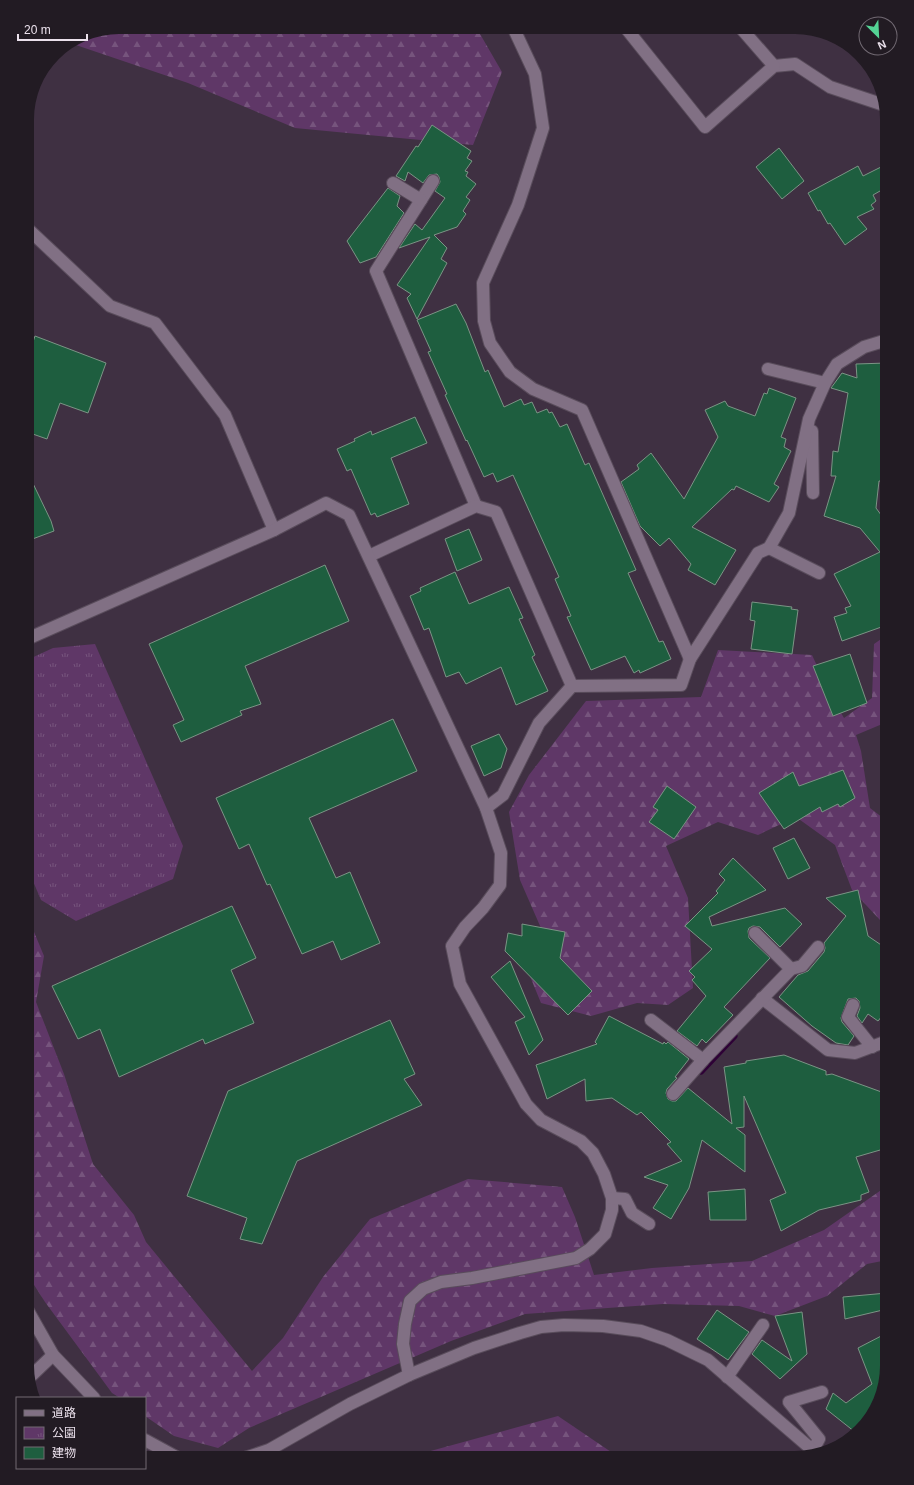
<svg xmlns="http://www.w3.org/2000/svg" width="914" height="1485" viewBox="0 0 914 1485" font-family="Arial,'Noto Sans JP',sans-serif">
  <style>
    .forest { fill: url(#forest-firs) }
    .park { fill: url(#park-tufts) }
    .lines { fill: none; stroke-linecap: round; stroke-linejoin: round }
    .stream { stroke: #2e0136; stroke-width: 7 }
    .building { fill: #1e5e3f; stroke: #7b9485 }
    .minor-casing { stroke: #594c5b; stroke-width: 14 }
    .minor { stroke: #817084; stroke-width: 12 }
  </style>
  <defs>
    <pattern id="forest-firs" width="22" height="20" patternUnits="userSpaceOnUse"><rect width="22" height="20" fill="#5f3767"/><path d="M5 1l3.5 6h-7zM16 11l3.5 6h-7z" fill="#76547d"/></pattern>
    <pattern id="park-tufts" width="24" height="20" patternUnits="userSpaceOnUse"><rect width="24" height="20" fill="#5f3767"/><path d="M3 7l-1-3M5 7V3M7 7l1-3M15 17l-1-3M17 17v-4M19 17l1-3" fill="none" stroke="#76547d"/></pattern>
  </defs>
  <rect width="100%" height="100%" fill="#3f3042"/>
  <!-- forest -->
  <g class="forest">
    <polygon points="119,27 476,27 502,72 473,145 295,128 188,83 70,43 84,34"/>
    <polygon points="887,635 887,722 856,735 861,751 870,808 887,821 887,923 880,920 852,890 835,845 796,817 758,835 718,822 666,846 688,898 693,988 668,1005 637,1003 591,1016 541,1003 527,969 544,935 520,880 509,812 529,775 586,701 701,697 718,650 812,655 831,696 844,718 872,698 874,644"/>
    <polygon points="27,915 44,956 36,1002 64,1074 93,1164 134,1215 146,1242 252,1371 283,1338 323,1277 370,1219 468,1179 562,1187 575,1217 594,1275 652,1268 752,1261 824,1230 887,1186 887,1260 867,1264 827,1296 775,1316 739,1306 663,1304 525,1314 451,1341 249,1428 218,1448 174,1436 145,1416 145,1398 120,1398 112,1393 45,1302 27,1274"/>
    <polygon points="558,1416 620,1458 405,1458"/>
  </g>
  <!-- park -->
  <polygon class="park" points="95,644 183,846 173,879 76,921 41,900 27,867 27,660 53,648"/>
  <g class="lines">
    <!-- stream -->
    <polyline class="stream" points="701,1071 734,1036"/>
  </g>
  <!-- building -->
  <g class="building">
    <polygon points="432,125 471,151 467,158 472,161 465,171 468,172 466,176 476,184 466,197 470,200 463,211 466,214 457,227 434,235 447,248 441,259 447,263 417,319 407,298 411,294 397,285 430,237 399,248 415,224 422,230 445,198 435,191 440,182 439,177 437,174 429,175 423,183 408,172 405,181 396,176 416,146 418,147"/>
    <polygon points="779,148 804,181 782,199 756,167"/>
    <polygon points="887,164 887,187 873,195 876,201 871,205 874,209 857,217 867,229 845,245 830,223 828,224 820,210 818,211 808,193 858,166 863,176"/>
    <polygon points="388,188 400,196 397,206 404,213 376,257 360,263 347,241"/>
    <polygon points="456,304 466,323 485,372 488,370 504,407 521,399 524,405 532,402 537,413 547,409 549,413 552,412 560,427 567,424 585,465 589,463 636,570 628,573 659,642 663,641 671,659 640,673 639,670 634,673 625,656 591,670 567,617 571,616 555,579 559,577 513,475 497,482 493,473 484,477 467,440 466,441 445,395 447,394 428,352 431,351 417,320"/>
    <polygon points="35,336 106,363 88,413 60,403 47,439 27,432 27,346 31,348"/>
    <polygon points="887,363 887,451 884,481 879,481 876,508 887,523 887,625 842,641 834,617 847,613 845,608 851,606 834,574 880,552 860,528 824,516 836,476 831,476 833,451 838,452 848,393 831,388 842,373 857,378 856,364"/>
    <polygon points="769,388 796,398 781,437 786,439 784,447 791,451 774,484 779,487 769,502 736,486 734,490 732,489 692,527 736,550 715,585 688,570 691,564 669,538 660,546 640,526 621,482 639,469 637,465 651,453 684,499 718,437 705,410 725,401 728,406 755,416 764,393 767,394"/>
    <polygon points="415,417 427,443 391,458 409,504 377,517 375,513 371,515 351,469 347,471 337,449 355,441 354,439 371,431 372,435"/>
    <polygon points="27,471 51,521 54,531 27,541"/>
    <polygon points="469,529 482,560 457,571 445,539"/>
    <polygon points="325,565 349,621 245,666 261,704 240,711 242,715 181,742 173,725 184,720 149,644"/>
    <polygon points="455,572 469,604 509,587 523,618 519,619 535,655 532,657 548,691 516,705 501,667 466,684 459,672 446,677 429,628 424,630 410,596 421,591 420,588"/>
    <polygon points="752,602 792,607 791,609 798,610 792,654 751,649 755,621 750,620"/>
    <polygon points="850,654 867,703 833,716 813,666"/>
    <polygon points="393,719 417,771 309,818 336,878 350,872 380,943 341,960 333,941 302,954 270,884 267,885 249,844 239,849 216,798"/>
    <polygon points="499,734 507,749 501,768 484,776 471,746"/>
    <polygon points="843,770 855,798 840,807 838,804 822,812 820,807 784,829 759,793 793,772 799,786"/>
    <polygon points="667,786 696,807 674,839 649,822 658,810 653,807"/>
    <polygon points="794,838 810,868 788,879 773,848"/>
    <polygon points="733,858 766,890 709,917 712,926 785,908 802,924 780,947 760,927 753,926 749,928 748,931 749,938 770,958 724,1007 733,1015 706,1043 702,1039 697,1046 677,1031 706,996 692,980 695,977 689,971 712,949 685,926 718,893 716,891 725,880 719,874"/>
    <polygon points="858,890 868,936 887,949 887,1010 878,1021 868,1014 862,1023 857,1016 860,1008 859,1001 856,998 848,999 841,1018 842,1022 854,1036 848,1045 836,1043 812,1026 779,997 798,975 808,971 824,952 825,948 824,943 846,916 826,898"/>
    <polygon points="232,906 256,958 231,970 254,1023 205,1044 203,1039 119,1077 100,1029 78,1039 52,986"/>
    <polygon points="522,924 565,932 560,958 592,991 568,1015 505,951 508,933 522,936"/>
    <polygon points="510,961 543,1040 529,1055 515,1022 525,1017 491,977"/>
    <polygon points="609,1016 663,1044 664,1042 666,1044 668,1042 689,1059 675,1077 677,1078 667,1089 666,1093 668,1099 672,1101 676,1101 688,1088 732,1124 724,1067 746,1063 746,1061 784,1055 826,1071 826,1075 832,1074 887,1094 887,1148 856,1157 869,1192 861,1195 861,1200 819,1210 781,1231 770,1200 786,1193 744,1096 744,1127 736,1128 745,1135 745,1172 702,1140 689,1188 671,1219 653,1208 668,1185 644,1177 682,1161 667,1144 671,1142 641,1112 637,1115 612,1098 586,1101 585,1079 547,1099 536,1065 597,1044 595,1042"/>
    <polygon points="390,1020 415,1074 404,1079 422,1105 297,1161 262,1244 240,1239 247,1218 187,1196 228,1091"/>
    <polygon points="745,1189 746,1220 710,1220 708,1192"/>
    <polygon points="887,1293 887,1309 845,1319 843,1297"/>
    <polygon points="717,1310 749,1332 728,1360 697,1339"/>
    <polygon points="802,1312 807,1354 780,1379 752,1354 762,1340 792,1361 775,1316"/>
    <polygon points="887,1333 887,1367 872,1417 855,1432 826,1409 833,1393 846,1403 872,1384 858,1348"/>
  </g>
  <g class="lines">
    <defs>
      <g id="minor">
        <polyline points="513,27 535,74 543,128 518,205 483,283 484,321 490,343 510,372 533,389 582,410 690,659"/>
        <polyline points="625,27 705,127 774,66 795,64 830,87 884,105"/>
        <polyline points="740,27 774,66"/>
        <polyline points="433,181 376,271 476,506"/>
        <polyline points="393,183 421,200"/>
        <polyline points="27,228 110,306 155,323 225,415 274,530"/>
        <polyline points="768,369 825,383"/>
        <polyline points="812,431 813,493"/>
        <polyline points="769,548 819,573"/>
        <polyline points="369,556 476,506 496,512 572,686 539,723 503,795 486,808"/>
        <polyline points="27,639 274,530 326,503 349,515 486,808 501,853 500,885 483,908 465,927 452,946 460,984 526,1104 541,1120 581,1141 593,1153 604,1174 612,1198 612,1210 605,1234 590,1249 576,1258 472,1278 441,1282 423,1289 410,1301 405,1324 403,1344 409,1375"/>
        <polyline points="572,686 681,685 690,659 758,553 769,548 789,513 809,419 825,383 837,364 864,347 887,340"/>
        <polyline points="791,969 802,966 818,947"/>
        <polyline points="762,998 828,1050 855,1053 887,1041"/>
        <polyline points="853,1005 848,1017 872,1047"/>
        <polyline points="651,1020 703,1060"/>
        <polyline points="673,1094 703,1060 791,969 755,933"/>
        <polyline points="612,1198 625,1199 632,1213 649,1224"/>
        <polyline points="27,1309 53,1355 94,1398"/>
        <polyline points="30,1377 53,1355"/>
        <polyline points="727,1377 763,1325"/>
        <polyline points="145,1440 178,1458"/>
        <polyline points="813,1450 819,1439 789,1402 822,1392"/>
        <polyline points="245,1458 269,1450 350,1404 409,1375 474,1348 520,1333 541,1327 564,1325 603,1326 641,1331 667,1340 708,1360 816,1453"/>
      </g>
    </defs>
    <!-- minor casing -->
    <use href="#minor" class="minor-casing"/>
    <!-- minor -->
    <use href="#minor" class="minor"/>
  </g>
  <!-- crop -->
  <path d="M0 0H914V1485H0ZM119 34H795A85 85 0 0 1 880 119V1366A85 85 0 0 1 795 1451H119A85 85 0 0 1 34 1366V119A85 85 0 0 1 119 34Z" fill="#221b23" fill-rule="evenodd"/>
  <!-- legend -->
  <rect x="16" y="1397" width="130" height="72" fill="#221b23" stroke="#726a73"/>
  <rect x="24" y="1410" width="20" height="6" fill="#817084" stroke="#726a73"/>
  <text x="52" y="1417" font-size="12" fill="#ebe1ec">道路</text>
  <rect x="24" y="1427" width="20" height="12" fill="url(#park-tufts)" stroke="#726a73"/>
  <text x="52" y="1437" font-size="12" fill="#ebe1ec">公園</text>
  <rect x="24" y="1447" width="20" height="12" fill="#1e5e3f" stroke="#726a73"/>
  <text x="52" y="1457" font-size="12" fill="#ebe1ec">建物</text>
  <!-- north arrow -->
  <g transform="translate(878 36) rotate(156)"><circle r="19" fill="#221b23" stroke="#726a73"/>
  <path d="M0-3L7 15L0 10L-7 15Z" fill="#54d395"/>
  <text y="-6" font-size="11" font-weight="bold" text-anchor="middle" fill="#ebe1ec">N</text>
  </g>
  <!-- scale -->
  <path d="M18 34v6h69v-6" fill="none" stroke="#ebe1ec" stroke-width="2"/>
  <text x="24" y="34" font-size="12" fill="#ebe1ec" stroke="#221b23" stroke-width="3" paint-order="stroke">20 m</text>
</svg>
